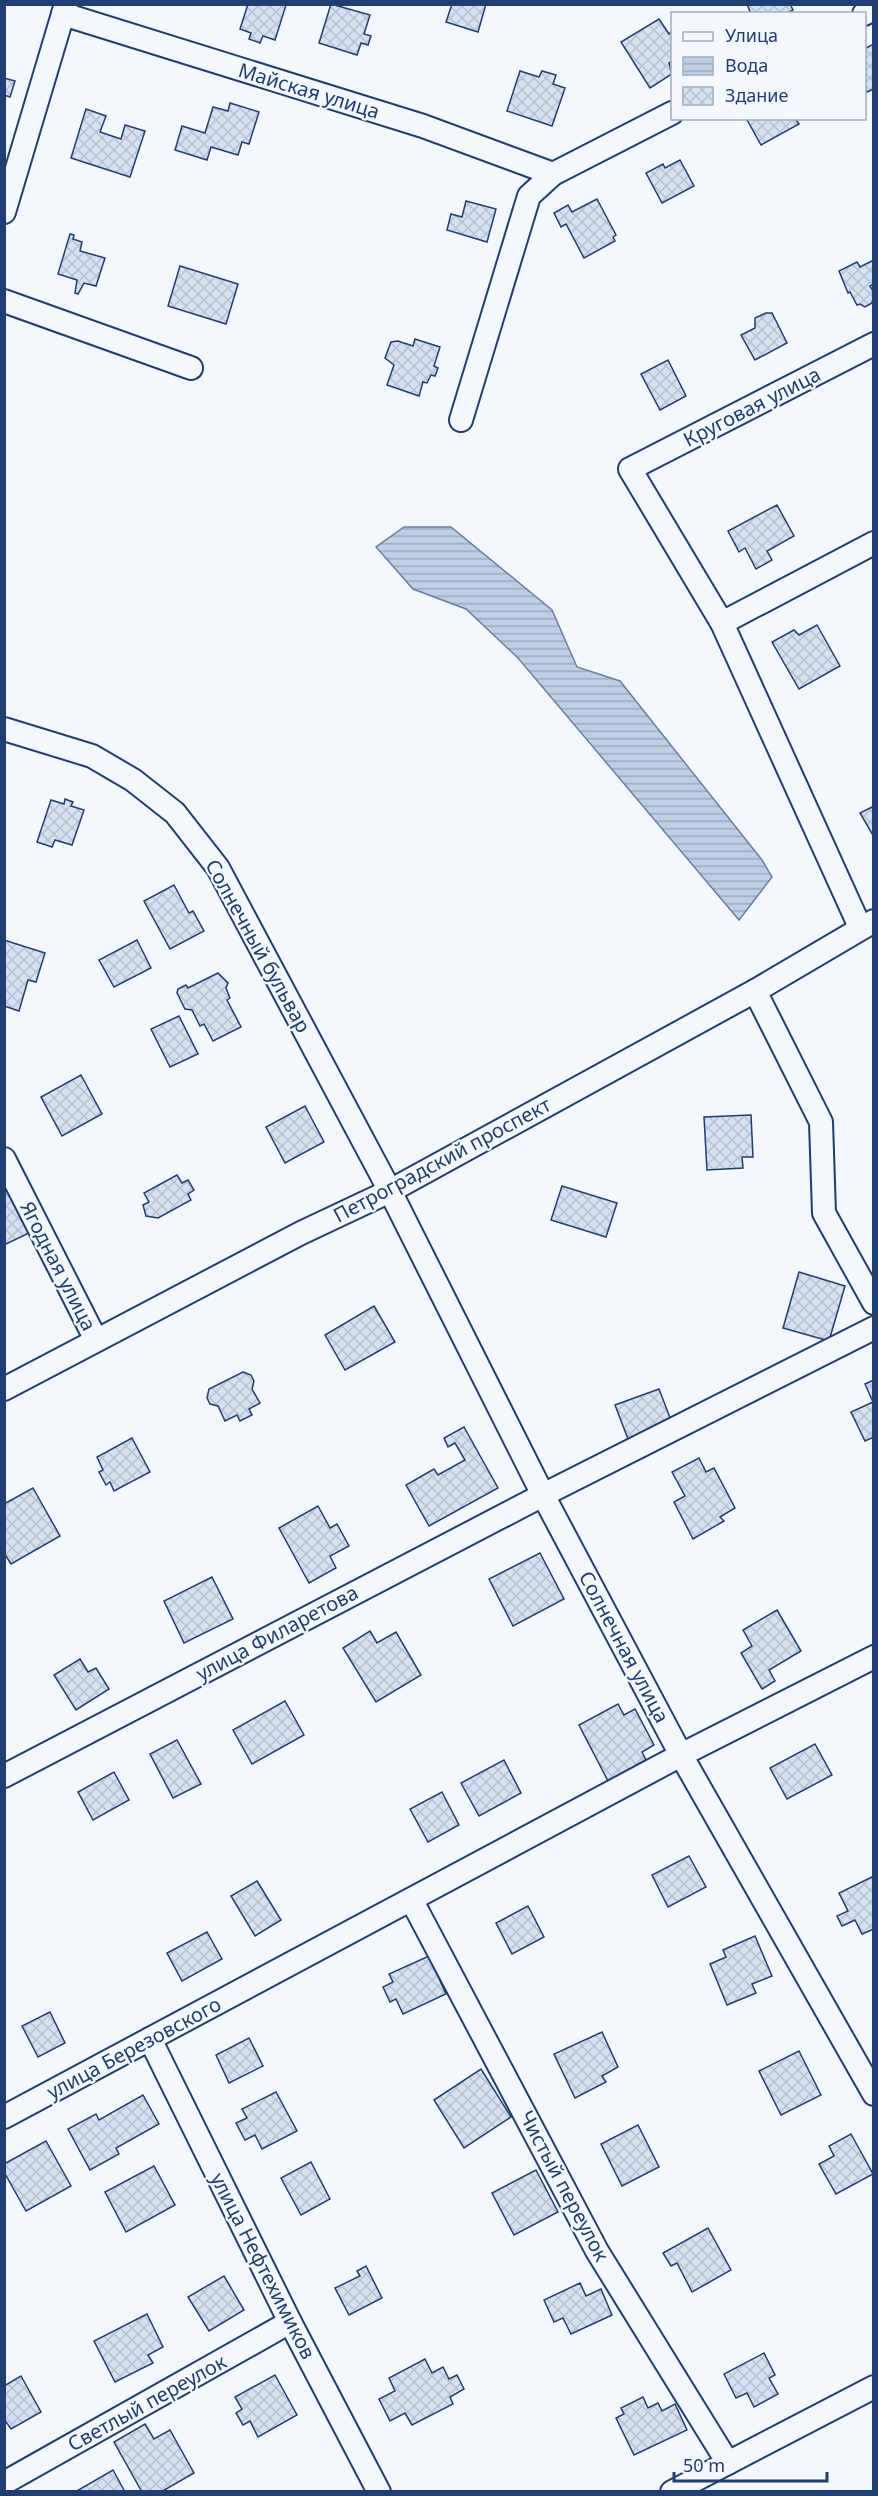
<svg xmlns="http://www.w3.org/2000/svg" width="878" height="2496" viewBox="0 0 878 2496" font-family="'Noto Sans',sans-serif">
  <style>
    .water { fill: url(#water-rules); stroke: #687fa3; stroke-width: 1.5 }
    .building { fill: url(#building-cross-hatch); stroke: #1d3f73; stroke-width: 1.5 }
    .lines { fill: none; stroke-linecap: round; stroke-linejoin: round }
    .minor-casing { stroke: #1d3f73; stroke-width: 26 }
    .minor { stroke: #f4f7fb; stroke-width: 22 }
    .labels { text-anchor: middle; stroke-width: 4.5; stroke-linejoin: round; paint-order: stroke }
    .street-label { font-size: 20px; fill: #1d3f73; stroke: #f4f7fb }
  </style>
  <defs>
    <pattern id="water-rules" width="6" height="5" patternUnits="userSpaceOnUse" patternTransform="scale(1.5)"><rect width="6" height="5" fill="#bed0e5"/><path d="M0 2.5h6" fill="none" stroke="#9aaabe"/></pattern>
    <pattern id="building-cross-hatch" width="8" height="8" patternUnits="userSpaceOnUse" patternTransform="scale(1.5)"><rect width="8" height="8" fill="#d5e0f0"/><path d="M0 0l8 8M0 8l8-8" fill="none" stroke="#b6c1d1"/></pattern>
  </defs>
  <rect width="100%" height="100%" fill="#f4f7fb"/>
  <!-- water -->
  <polygon class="water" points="404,527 451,527 552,610 577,667 620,681 762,860 772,877 739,920 518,658 466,609 413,589 376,547"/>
  <!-- building -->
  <g class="building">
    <polygon points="248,4 286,5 275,40 263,36 260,43 249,39 251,33 240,29"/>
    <polygon points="331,4 370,15 364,34 371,36 368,45 361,43 357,55 319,43"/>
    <polygon points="452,4 486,4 478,32 446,22"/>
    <polygon points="747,4 790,4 793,10 786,14 751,14"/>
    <polygon points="659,19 669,34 672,31 672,61 669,63 672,74 650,88 621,42"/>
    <polygon points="874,44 874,89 867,92 864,87 864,49"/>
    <polygon points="520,71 539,77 542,71 556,75 553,84 565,88 552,126 507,111"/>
    <polygon points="4,78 15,81 10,97 4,95"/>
    <polygon points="230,103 259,112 249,144 242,142 238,155 211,147 207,160 175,150 182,126 205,133 213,107 228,111"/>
    <polygon points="86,109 106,116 100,132 121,139 125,125 145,131 130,177 71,158"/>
    <polygon points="746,118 795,118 799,124 761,145"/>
    <polygon points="680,160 694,186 662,203 646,173 663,164 665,168"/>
    <polygon points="597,199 616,235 613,237 615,241 584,258 566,224 561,227 554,213 568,205 572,212"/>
    <polygon points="466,201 496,209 487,242 447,230 451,214 462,217"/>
    <polygon points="70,234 74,235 73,239 82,242 80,251 105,258 96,286 84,283 78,294 75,293 77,280 58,274"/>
    <polygon points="874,260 874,284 870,286 874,293 872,303 865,307 860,304 857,305 850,292 848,293 839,271 857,262 860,267"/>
    <polygon points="180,266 238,284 226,324 168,306"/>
    <polygon points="766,313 772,313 787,343 755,360 741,335 755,328 755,318"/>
    <polygon points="415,339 440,347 434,366 438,368 435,376 431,375 427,383 423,382 419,396 387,385 394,365 385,358 391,342 398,341 413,346"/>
    <polygon points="668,360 686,396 660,410 641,374"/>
    <polygon points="777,505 794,536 767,551 772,560 756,569 745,548 739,552 728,531"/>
    <polygon points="817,625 840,666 799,689 772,642 794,630 799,635"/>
    <polygon points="65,799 73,802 71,806 84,810 72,845 55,840 52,847 37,842 51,800 64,804"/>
    <polygon points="874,806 874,837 860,813"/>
    <polygon points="174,885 189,913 193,911 204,931 170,949 144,901"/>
    <polygon points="4,940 45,953 36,982 28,980 19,1011 4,1006"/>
    <polygon points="137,940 151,968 114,987 99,960"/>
    <polygon points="218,973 228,983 226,988 230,998 227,1000 241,1027 213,1041 204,1024 200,1026 192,1010 185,1009 177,993 178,989 186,985 188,988"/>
    <polygon points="179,1016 198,1054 170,1067 151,1029"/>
    <polygon points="81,1075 102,1114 62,1136 41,1097"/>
    <polygon points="305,1106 324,1142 285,1163 266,1127"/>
    <polygon points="751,1115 753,1157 742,1157 743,1168 707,1170 704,1117"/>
    <polygon points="177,1175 182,1183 188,1180 194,1190 188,1194 191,1200 158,1218 146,1216 143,1205 149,1202 144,1193"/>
    <polygon points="4,1186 29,1233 4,1245"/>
    <polygon points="562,1186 617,1203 606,1237 551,1220"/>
    <polygon points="799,1272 845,1286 829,1341 783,1328"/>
    <polygon points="374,1306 395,1342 345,1370 325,1335"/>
    <polygon points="243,1372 251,1375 254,1381 252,1389 260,1403 249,1409 252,1415 240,1421 237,1415 225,1421 218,1406 210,1404 207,1398 209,1389"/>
    <polygon points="874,1380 874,1437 865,1441 851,1412 873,1402 865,1384"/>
    <polygon points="659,1389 672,1423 628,1439 615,1405"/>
    <polygon points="464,1427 498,1488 429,1526 406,1485 434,1469 438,1475 465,1460 455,1443 448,1447 444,1438"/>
    <polygon points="132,1438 150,1472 114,1491 110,1482 106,1485 99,1472 103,1470 97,1457"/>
    <polygon points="699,1458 706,1472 714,1468 735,1508 720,1517 724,1521 693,1539 674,1502 685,1496 672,1472"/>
    <polygon points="33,1488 60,1536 11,1564 4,1553 4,1504"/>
    <polygon points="318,1506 330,1528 337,1524 349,1546 330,1556 336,1568 309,1583 279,1528"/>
    <polygon points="540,1553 564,1599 513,1626 489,1579"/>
    <polygon points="212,1577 233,1619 184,1643 164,1601"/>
    <polygon points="777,1610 801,1651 769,1670 775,1681 762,1689 741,1653 752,1646 743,1630"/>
    <polygon points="370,1631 377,1643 396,1632 421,1675 376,1702 343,1648"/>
    <polygon points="80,1659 88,1672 96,1668 109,1689 76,1710 54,1675"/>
    <polygon points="285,1701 304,1735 252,1764 233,1730"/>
    <polygon points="618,1704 624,1715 635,1709 654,1745 642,1752 646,1760 608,1781 579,1725"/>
    <polygon points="177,1740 201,1784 173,1798 150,1754"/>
    <polygon points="815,1744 832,1775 787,1799 770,1768"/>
    <polygon points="504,1760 521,1793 479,1816 461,1783"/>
    <polygon points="114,1772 129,1800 93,1820 78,1792"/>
    <polygon points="442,1792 459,1825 428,1842 410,1809"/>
    <polygon points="689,1856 706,1887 668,1907 652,1875"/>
    <polygon points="874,1876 874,1929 862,1934 855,1920 842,1926 837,1916 848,1911 839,1893"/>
    <polygon points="257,1881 281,1920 255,1936 231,1896"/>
    <polygon points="528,1906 544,1937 512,1954 496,1923"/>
    <polygon points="207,1932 222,1959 182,1981 167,1953"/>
    <polygon points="755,1936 772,1976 752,1984 756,1993 727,2005 710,1964 726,1957 723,1950"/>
    <polygon points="429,1956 446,1994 403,2014 396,1999 390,2002 383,1987 393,1982 389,1974"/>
    <polygon points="50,2012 65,2043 38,2057 22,2026"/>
    <polygon points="602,2032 618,2067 602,2076 606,2082 575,2098 554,2054"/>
    <polygon points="249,2038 263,2066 229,2083 216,2055"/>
    <polygon points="799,2051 821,2095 781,2115 759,2071"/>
    <polygon points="481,2069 511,2117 464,2148 434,2100"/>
    <polygon points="276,2092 297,2131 262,2149 255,2135 245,2140 236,2123 247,2118 242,2109"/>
    <polygon points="143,2095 159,2124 116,2148 119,2154 90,2170 68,2129 96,2114 99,2120"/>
    <polygon points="638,2125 659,2167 622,2186 601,2144"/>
    <polygon points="851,2134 873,2174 836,2194 819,2164 834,2156 829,2146"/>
    <polygon points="46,2141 71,2186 26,2211 4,2172 4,2164"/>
    <polygon points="311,2162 330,2199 301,2215 281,2178"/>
    <polygon points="154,2166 175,2205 126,2232 105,2192"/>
    <polygon points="536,2170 558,2212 514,2235 492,2193"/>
    <polygon points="708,2228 731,2270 692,2292 677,2263 671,2266 663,2253"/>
    <polygon points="366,2266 382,2298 349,2315 335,2288 360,2276 357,2271"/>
    <polygon points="224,2276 244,2310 209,2331 188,2297"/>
    <polygon points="580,2283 586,2296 601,2289 612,2315 571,2334 563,2318 554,2322 544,2300"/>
    <polygon points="147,2314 163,2347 148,2355 153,2363 115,2382 94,2341"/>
    <polygon points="764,2353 775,2375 769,2378 778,2394 754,2407 747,2393 736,2398 724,2374"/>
    <polygon points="425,2359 432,2373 443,2367 449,2379 457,2375 464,2389 450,2397 453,2404 412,2425 405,2413 390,2421 379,2399 395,2391 389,2378"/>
    <polygon points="275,2375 297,2415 258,2437 250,2421 243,2425 236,2413 242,2409 235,2397"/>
    <polygon points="21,2376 41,2412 11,2429 4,2419 4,2386"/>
    <polygon points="643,2397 648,2408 658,2403 662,2411 675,2404 687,2430 634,2455 616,2418 624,2414 621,2408"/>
    <polygon points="145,2424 154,2439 170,2430 194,2473 161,2492 142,2492 114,2442"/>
    <polygon points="113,2470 125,2492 75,2492"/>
  </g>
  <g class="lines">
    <defs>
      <g id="minor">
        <polyline points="63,14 423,126 553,174"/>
        <polyline points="864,14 874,9"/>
        <polyline points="4,212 66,4"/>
        <polyline points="4,301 191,368"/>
        <polyline points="461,420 529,196 553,174 672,113"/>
        <polyline points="722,623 874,543"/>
        <polyline points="4,729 92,756 133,780 175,813 218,868 390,1191 543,1495 681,1755 874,2094"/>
        <polyline points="860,927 722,623 630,469 874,344"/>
        <polyline points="755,991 821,1122 824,1213 874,1303"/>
        <polyline points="4,1159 96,1340"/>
        <polyline points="4,1389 301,1233 390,1191 755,991 874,921"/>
        <polyline points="4,1776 543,1495 874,1328"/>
        <polyline points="412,1901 597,2251 728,2463"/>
        <polyline points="150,2039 290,2322 379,2492"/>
        <polyline points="4,2117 681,1755 874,1657"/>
        <polyline points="4,2483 290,2322"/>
        <polyline points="672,2492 874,2387"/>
      </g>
    </defs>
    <!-- minor casing -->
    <use href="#minor" class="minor-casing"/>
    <!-- minor -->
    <use href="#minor" class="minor"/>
  </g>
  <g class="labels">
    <!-- street labels -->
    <g class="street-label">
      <text transform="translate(309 91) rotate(17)" y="7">Майская улица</text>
      <text transform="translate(752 407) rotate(-27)" y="7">Круговая улица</text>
      <text transform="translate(258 946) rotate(61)" y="7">Солнечный бульвар</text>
      <text transform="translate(442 1160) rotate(-28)" y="7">Петроградский проспект</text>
      <text transform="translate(58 1266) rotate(63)" y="7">Ягодная улица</text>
      <text transform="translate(277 1633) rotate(-28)" y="7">улица Филаретова</text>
      <text transform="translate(624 1647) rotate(62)" y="7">Солнечная улица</text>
      <text transform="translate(134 2048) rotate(-28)" y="7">улица Березовского</text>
      <text transform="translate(564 2186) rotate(62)" y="7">Чистый переулок</text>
      <text transform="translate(263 2266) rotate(63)" y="7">улица Нефтехимиков</text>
      <text transform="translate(147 2403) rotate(-29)" y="7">Светлый переулок</text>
    </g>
  </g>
  <!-- border -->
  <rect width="878" height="2496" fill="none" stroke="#1d3f73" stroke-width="12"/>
  <!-- legend -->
  <rect x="671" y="12" width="195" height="108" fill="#f4f7fb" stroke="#9eadc5" stroke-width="1.5"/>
  <rect x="683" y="32" width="30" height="9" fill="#f4f7fb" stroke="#9eadc5" stroke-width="1.5"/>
  <text x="725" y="42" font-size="18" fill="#1d3f73">Улица</text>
  <rect x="683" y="57" width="30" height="18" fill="url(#water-rules)" stroke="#9eadc5" stroke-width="1.5"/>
  <text x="725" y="72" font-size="18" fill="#1d3f73">Вода</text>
  <rect x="683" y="87" width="30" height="18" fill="url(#building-cross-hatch)" stroke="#9eadc5" stroke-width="1.5"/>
  <text x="725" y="102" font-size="18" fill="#1d3f73">Здание</text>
  <!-- scale -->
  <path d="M674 2472v9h153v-9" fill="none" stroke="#1d3f73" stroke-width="3"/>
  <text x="683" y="2472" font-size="18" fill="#1d3f73" stroke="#f4f7fb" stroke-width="4.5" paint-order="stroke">50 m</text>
</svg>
